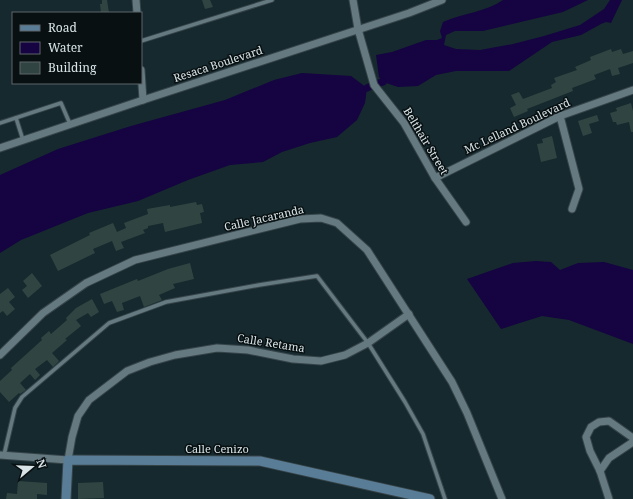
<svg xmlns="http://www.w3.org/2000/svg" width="633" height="499" viewBox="0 0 633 499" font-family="'Noto Serif',serif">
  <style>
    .water { fill: #150342 }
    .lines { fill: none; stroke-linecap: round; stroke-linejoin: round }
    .canal { stroke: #150342; stroke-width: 7 }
    .building { fill: #304542 }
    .lane-casing { stroke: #364448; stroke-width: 5.5 }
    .street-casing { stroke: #364448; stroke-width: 9 }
    .secondary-casing { stroke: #364448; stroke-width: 11 }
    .lane { stroke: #647980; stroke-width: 3.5 }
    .street { stroke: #647980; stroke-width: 7 }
    .secondary { stroke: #5a7d97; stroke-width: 9 }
    .labels { text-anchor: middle; stroke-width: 3; stroke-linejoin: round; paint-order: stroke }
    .street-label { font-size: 11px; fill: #d9e4e8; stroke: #081012 }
  </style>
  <rect width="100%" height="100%" fill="#16292e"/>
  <!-- water -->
  <g class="water">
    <path d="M 503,0 L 588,0 L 563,12 L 483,31 L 455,31 L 446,35 L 444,45 L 456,49 L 480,50 L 513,44 L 544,36 L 580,25 L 604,9 L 610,0 L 622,0 L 611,23 L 606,22 L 601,24 L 581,35 L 552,42 L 509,71 L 456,71 L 436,75 L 418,86 L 398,87 L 383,82 L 379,77 L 376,55 L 392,52 L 426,40 L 437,40 L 442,38 L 440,31 L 443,22 C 463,13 486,12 503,0 Z"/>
    <polygon points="302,73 351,76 367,88 365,103 357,120 337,137 310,143 282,152 263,162 230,165 188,180 138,201 88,213 21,240 0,253 0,175 58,149 131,126 225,100 274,80"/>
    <polygon points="536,261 551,262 560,270 578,263 604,262 633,270 633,344 569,320 542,316 501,329 467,279 513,263"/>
  </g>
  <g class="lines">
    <!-- canal -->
    <g class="canal">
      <polyline points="379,83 383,82"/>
      <polyline points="367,88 369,87"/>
    </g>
  </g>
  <!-- building -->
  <g class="building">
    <polygon points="102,0 107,0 109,13 101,13 100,4 102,4"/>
    <polygon points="202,0 210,0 213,7 205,9"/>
    <polygon points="611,49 612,52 621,49 623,54 633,51 633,63 618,68 620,74 612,76 610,69 594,75 596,79 572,88 573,91 527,109 528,111 514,117 510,108 516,105 511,95 519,92 523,99 552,88 551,85 556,82 554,78 577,70 575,67 591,60 590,57"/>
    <polygon points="631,103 633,111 633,132 631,132 629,122 617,125 616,122 613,122 610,113 617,111 616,108"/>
    <polygon points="597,115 599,121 589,124 592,133 583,136 578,121"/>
    <polygon points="552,136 557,158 541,162 537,144 543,143 542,139"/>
    <polygon points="196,202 197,205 202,204 204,212 200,213 202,223 165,232 163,223 148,226 148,228 143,230 145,233 121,242 124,248 116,251 112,241 93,249 95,253 58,271 50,255 90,235 89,233 113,223 117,232 126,228 124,223 148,214 147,209 170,205 170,207"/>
    <polygon points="190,263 194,279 173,284 175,288 159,295 162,300 144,307 140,296 122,303 124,310 117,312 112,301 104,304 100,294 137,279 138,281 168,269"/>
    <polygon points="32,273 42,286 28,298 22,290 27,286 23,281"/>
    <polygon points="8,288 15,297 9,302 15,309 7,316 3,311 0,313 0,294"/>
    <polygon points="92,299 99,312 91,317 88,313 76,320 81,326 65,339 67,340 52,353 59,361 53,367 47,360 35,369 40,375 35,380 30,374 20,383 26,390 20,394 19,393 9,402 0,392 0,381 12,370 11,368 42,340 41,338 49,331 51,334 67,320 66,318 76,308"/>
    <polygon points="18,481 47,483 47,495 37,494 37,499 6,499 7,493 17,494"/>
    <polygon points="103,482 104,498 78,499 78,483"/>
  </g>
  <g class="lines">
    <defs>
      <g id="lane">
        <polyline points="141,41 272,0"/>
        <polyline points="16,118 23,140"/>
        <polyline points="0,123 61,103 70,124"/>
        <polyline points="4,455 15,408 22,397 109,323 166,302 259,285 317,276 368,343 405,402 423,434 445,499"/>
      </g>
      <g id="street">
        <polyline points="136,0 137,13"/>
        <polyline points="353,0 358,29 374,85 404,123 435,178 466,222"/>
        <polyline points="141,70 143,100"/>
        <polyline points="560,116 579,189 572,209"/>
        <polyline points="0,148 143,100 409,13 442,0"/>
        <polyline points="435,178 560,116 633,90"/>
        <polyline points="0,355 43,313 86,283 135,260 300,219 321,218 337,223 367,250 452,382 467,413 502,499"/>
        <polyline points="0,455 68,460 72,437 78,416 89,400 127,371 150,362 175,355 217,348 248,350 293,359 321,361 345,355 368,343 409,314"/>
        <polyline points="600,471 609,458 633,442"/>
        <polyline points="609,499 600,471 590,451 586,437 591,427 599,422 609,421 633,438"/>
      </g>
      <polyline id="secondary" points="66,499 68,460 260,461 430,499"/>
    </defs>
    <!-- lane casing -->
    <use href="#lane" class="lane-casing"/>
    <!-- street casing -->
    <use href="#street" class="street-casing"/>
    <!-- secondary casing -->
    <use href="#secondary" class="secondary-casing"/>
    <!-- lane -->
    <use href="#lane" class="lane"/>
    <!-- street -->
    <use href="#street" class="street"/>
    <!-- secondary -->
    <use href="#secondary" class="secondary"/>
  </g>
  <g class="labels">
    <!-- street labels -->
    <g class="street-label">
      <text transform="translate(218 64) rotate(-18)" y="4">Resaca Boulevard</text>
      <text transform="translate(517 126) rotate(-25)" y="4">Mc Lelland Boulevard</text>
      <text transform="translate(426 141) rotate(59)" y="4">Belthair Street</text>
      <text transform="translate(264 218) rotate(-13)" y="4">Calle Jacaranda</text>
      <text transform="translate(271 343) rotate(9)" y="4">Calle Retama</text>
      <text x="217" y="453">Calle Cenizo</text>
    </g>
  </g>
  <!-- legend -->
  <rect x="12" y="12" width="130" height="72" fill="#081012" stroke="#5c6568"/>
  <rect x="20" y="25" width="20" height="6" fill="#5a7d97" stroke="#5c6568"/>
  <text x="48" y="32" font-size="12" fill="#d9e4e8">Road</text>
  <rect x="20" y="42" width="20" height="12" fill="#150342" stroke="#5c6568"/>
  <text x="48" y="52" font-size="12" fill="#d9e4e8">Water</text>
  <rect x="20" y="62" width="20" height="12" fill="#304542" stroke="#5c6568"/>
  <text x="48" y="72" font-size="12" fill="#d9e4e8">Building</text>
  <!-- north arrow -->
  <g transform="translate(32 467) rotate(71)" stroke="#081012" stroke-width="3" paint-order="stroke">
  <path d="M0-3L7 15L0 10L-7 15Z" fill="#d9e4e8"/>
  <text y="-6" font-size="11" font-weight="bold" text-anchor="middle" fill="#d9e4e8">N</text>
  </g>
</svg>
